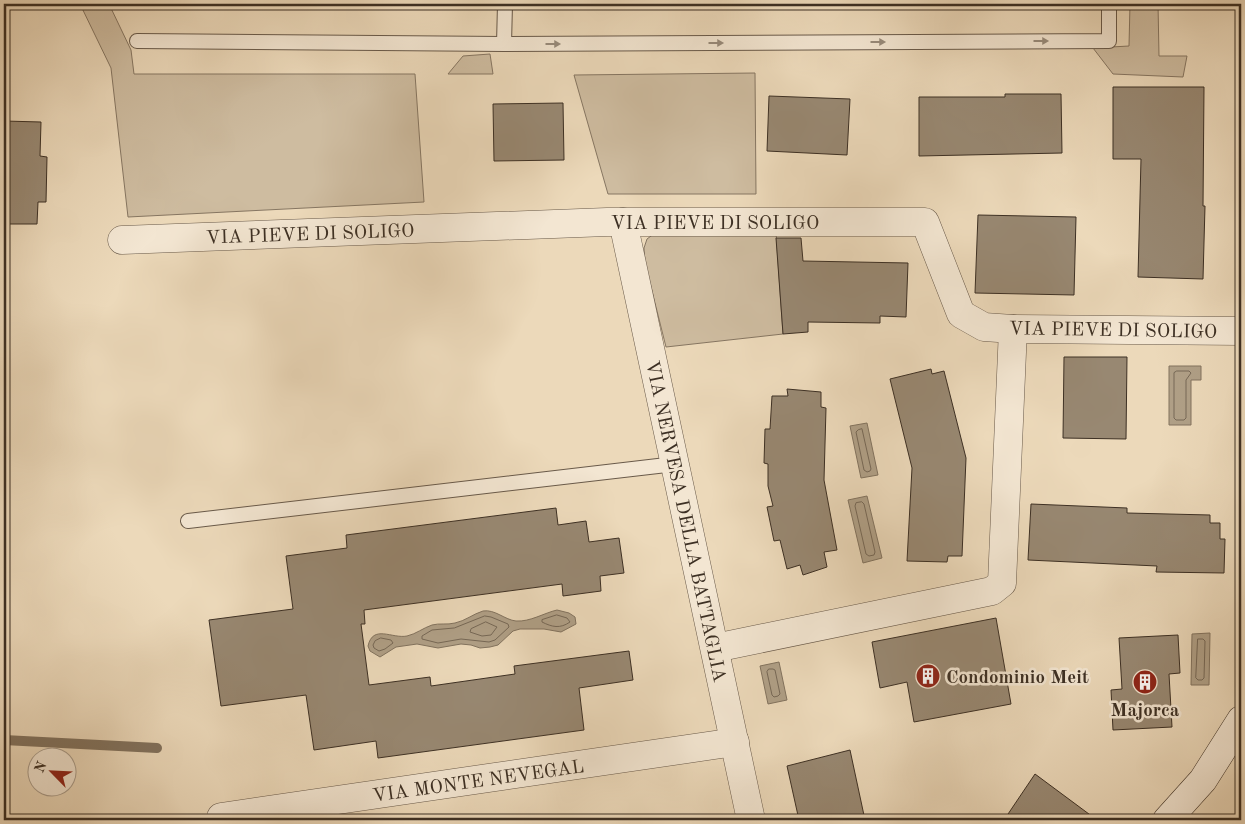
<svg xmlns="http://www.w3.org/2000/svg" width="1245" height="824" viewBox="0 0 1245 824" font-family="'Old Standard TT',serif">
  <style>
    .green { fill: #cebca0; stroke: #867662 }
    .water { fill: #b0a087; stroke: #82735f }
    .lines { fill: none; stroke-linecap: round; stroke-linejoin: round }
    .shore { stroke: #766856; stroke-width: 1 }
    .stream { stroke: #82735f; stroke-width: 10 }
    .building { fill: #988872; stroke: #3d3024 }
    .lane-casing { stroke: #695a4a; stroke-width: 16 }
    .street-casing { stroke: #695a4a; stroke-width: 29 }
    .secondary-casing { stroke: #3d3024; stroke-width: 29 }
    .lane { stroke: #f3e6d2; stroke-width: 14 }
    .street { stroke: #f3e6d2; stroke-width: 28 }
    .secondary { stroke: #f3e6d2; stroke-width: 28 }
    .oneway { fill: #988b7b }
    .labels { text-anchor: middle; stroke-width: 5; stroke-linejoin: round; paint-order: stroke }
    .street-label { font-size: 19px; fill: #3d3024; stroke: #f3e6d2 }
    .poi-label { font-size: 19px; font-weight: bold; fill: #3d3024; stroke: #f3e6d2; text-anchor: start }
  </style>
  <rect width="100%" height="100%" fill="#ecd9ba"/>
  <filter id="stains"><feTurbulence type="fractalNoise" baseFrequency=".004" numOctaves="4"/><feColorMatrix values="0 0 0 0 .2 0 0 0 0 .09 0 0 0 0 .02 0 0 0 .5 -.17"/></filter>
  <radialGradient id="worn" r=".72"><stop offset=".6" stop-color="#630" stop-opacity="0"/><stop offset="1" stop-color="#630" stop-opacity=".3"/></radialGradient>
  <!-- green -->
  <g class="green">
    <polygon points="80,4 109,4 131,50 134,74 415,74 424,202 128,217 111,68"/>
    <polygon points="1130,4 1158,4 1159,56 1187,56 1183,77 1113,74 1093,48 1129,46"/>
    <polygon points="490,54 493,74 448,74 463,56"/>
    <polygon points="755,73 756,194 608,194 574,75"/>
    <polygon points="655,233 776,233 783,334 666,347 645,263 644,248 647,239"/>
  </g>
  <!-- water -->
  <g class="water">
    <polygon points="1169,366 1201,366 1201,380 1191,380 1191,425 1169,425"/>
    <polygon points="867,423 878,475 861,478 850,426"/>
    <polygon points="867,496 882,558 863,563 848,500"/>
    <path d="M 557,610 L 569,613 L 575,617 L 576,624 L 561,632 L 544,629 L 520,629 L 513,631 L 498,645 L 490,647 L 480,648 L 471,645 L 461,644 L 438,648 L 417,644 L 396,647 L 380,657 L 370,651 L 368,646 C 373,624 392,639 407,636 C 416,634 423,628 432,625 C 439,623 447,625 455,623 C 465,621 473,614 483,611 C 495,609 505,620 516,621 C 530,622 544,613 557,610 Z"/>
    <polygon points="1210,633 1209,685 1191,685 1192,634"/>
    <polygon points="779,662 787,700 768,704 760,666"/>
  </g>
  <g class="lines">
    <!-- shore -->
    <g class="shore">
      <polygon points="1177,371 1189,371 1191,373 1186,380 1186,418 1184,420 1176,420 1174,418 1174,373"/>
      <polygon points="862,429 871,469 870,471 867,472 864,470 856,432 858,430"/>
      <polygon points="862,502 864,504 875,552 874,555 869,556 866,554 855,506 856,503"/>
      <path d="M 557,615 L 567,618 L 570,622 C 560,629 552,627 542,622 L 542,620 Z"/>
      <polygon points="485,616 491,617 508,624 509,627 495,640 489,642 461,639 438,643 422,639 422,636 432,630 454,628"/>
      <polygon points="486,622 497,627 491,635 482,636 470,632 471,629"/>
      <polygon points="381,638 391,640 393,643 385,649 379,651 374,648 373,645 375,641"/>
      <polygon points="1198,639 1203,639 1205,641 1204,678 1202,680 1198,680 1196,678"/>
      <polygon points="769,669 773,669 775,670 780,694 778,696 774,697 772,695 767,672"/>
    </g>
    <!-- stream -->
    <polyline class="stream" points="4,740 157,748"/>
  </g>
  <!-- building -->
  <g class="building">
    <polygon points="1113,87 1204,87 1203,206 1205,206 1203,279 1138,277 1141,159 1113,159"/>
    <polygon points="1005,94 1061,94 1062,153 919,156 919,97 1005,97"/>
    <polygon points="769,96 850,99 847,155 767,151"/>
    <polygon points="563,103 564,160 494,161 493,104"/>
    <polygon points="4,121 41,122 40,156 47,157 46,202 38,202 37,224 4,224"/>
    <polygon points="978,215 1076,217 1074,295 975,293"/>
    <polygon points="776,238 801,238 803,261 908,263 906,317 880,316 880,323 808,322 808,332 783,334"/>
    <polygon points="1064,357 1127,357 1126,439 1063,438"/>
    <polygon points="931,369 932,374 944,371 966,458 962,556 948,556 947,562 907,561 912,468 890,379"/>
    <polygon points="787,389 821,392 821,407 826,408 824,480 837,550 824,552 827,567 803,575 800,565 787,569 780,540 774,541 767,507 773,506 768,486 768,464 764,463 765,429 770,429 772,396 788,396"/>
    <polygon points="1031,504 1127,508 1127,513 1210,515 1210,523 1220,523 1220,539 1225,539 1224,573 1156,572 1157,566 1028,560"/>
    <polygon points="556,508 558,525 586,521 589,542 619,538 624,573 600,576 601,591 563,596 562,584 364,610 365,624 361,624 369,685 430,677 431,686 515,674 514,666 629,651 633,680 579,688 584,730 378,758 376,741 314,750 306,695 221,706 209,620 293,609 286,556 347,548 346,535"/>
    <polygon points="996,618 1011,704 914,722 907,682 880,688 872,642"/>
    <polygon points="1178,635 1180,673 1169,674 1172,727 1113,730 1111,690 1122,689 1119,638"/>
    <polygon points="850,750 865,820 799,820 787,766"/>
    <polygon points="1035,774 1097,820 1004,820"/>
  </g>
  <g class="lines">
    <defs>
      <g id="lane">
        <polyline points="137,41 504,44 1109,41 1109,4"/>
        <polyline points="504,44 505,4"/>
        <polyline points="188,521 675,464"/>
      </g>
      <g id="street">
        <polyline points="623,222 751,820"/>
        <polyline points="122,240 607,222 925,222 961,314 984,327 1013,329 1241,331"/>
        <polyline points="715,648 992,591 1002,583 1013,329"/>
        <polyline points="221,817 735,742"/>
      </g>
      <polyline id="secondary" points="1167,820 1203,780 1241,720"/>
    </defs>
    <!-- lane casing -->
    <use href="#lane" class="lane-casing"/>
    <!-- street casing -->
    <use href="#street" class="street-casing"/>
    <!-- secondary casing -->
    <use href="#secondary" class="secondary-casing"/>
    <!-- lane -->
    <use href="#lane" class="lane"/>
    <!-- street -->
    <use href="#street" class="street"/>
    <!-- secondary -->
    <use href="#secondary" class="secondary"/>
  </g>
  <!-- one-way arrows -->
  <defs><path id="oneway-solid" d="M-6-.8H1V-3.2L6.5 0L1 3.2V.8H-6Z" transform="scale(1.25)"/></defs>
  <g class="oneway">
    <use href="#oneway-solid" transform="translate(1041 41)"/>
    <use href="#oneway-solid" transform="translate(878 42)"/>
    <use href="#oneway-solid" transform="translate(716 43)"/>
    <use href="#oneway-solid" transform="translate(553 44)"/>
  </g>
  <!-- icons -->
  <defs>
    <symbol id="building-disc" viewBox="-11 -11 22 22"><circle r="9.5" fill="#8f2418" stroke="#f3e6d2"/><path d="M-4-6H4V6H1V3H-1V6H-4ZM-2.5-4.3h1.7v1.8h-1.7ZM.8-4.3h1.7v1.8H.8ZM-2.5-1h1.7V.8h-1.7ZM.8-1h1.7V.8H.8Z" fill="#fff"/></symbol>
  </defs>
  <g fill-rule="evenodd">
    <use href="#building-disc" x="914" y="662" width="28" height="28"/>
    <use href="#building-disc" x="1131" y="668" width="28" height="28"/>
  </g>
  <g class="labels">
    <!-- street labels -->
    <g class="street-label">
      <text x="715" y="229">VIA PIEVE DI SOLIGO</text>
      <text transform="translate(310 233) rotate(-2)" y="7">VIA PIEVE DI SOLIGO</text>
      <text transform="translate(1113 329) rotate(1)" y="7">VIA PIEVE DI SOLIGO</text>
      <text transform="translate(687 521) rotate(78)" y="7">VIA NERVESA DELLA BATTAGLIA</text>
      <text transform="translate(478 780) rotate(-8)" y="7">VIA MONTE NEVEGAL</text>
    </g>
    <!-- poi labels -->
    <g class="poi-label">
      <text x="946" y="683">Condominio Meit</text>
      <text x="1145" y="716" text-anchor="middle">Majorca</text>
    </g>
  </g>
  <!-- margin -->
  <rect width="1245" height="824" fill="none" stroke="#ecd9ba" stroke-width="20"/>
  <rect x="5" y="5" width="1235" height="814" fill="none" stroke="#3d3024" stroke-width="2.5"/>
  <rect x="10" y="10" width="1225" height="804" fill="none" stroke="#3d3024"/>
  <!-- north arrow -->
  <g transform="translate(52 772) rotate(294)"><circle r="24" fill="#f3e6d2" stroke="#aa9d8c"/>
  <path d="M0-4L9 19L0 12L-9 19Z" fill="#8f2418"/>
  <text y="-8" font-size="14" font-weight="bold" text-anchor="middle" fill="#3d3024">N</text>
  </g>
  <rect width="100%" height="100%" filter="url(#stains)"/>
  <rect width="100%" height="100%" fill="url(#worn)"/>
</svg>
